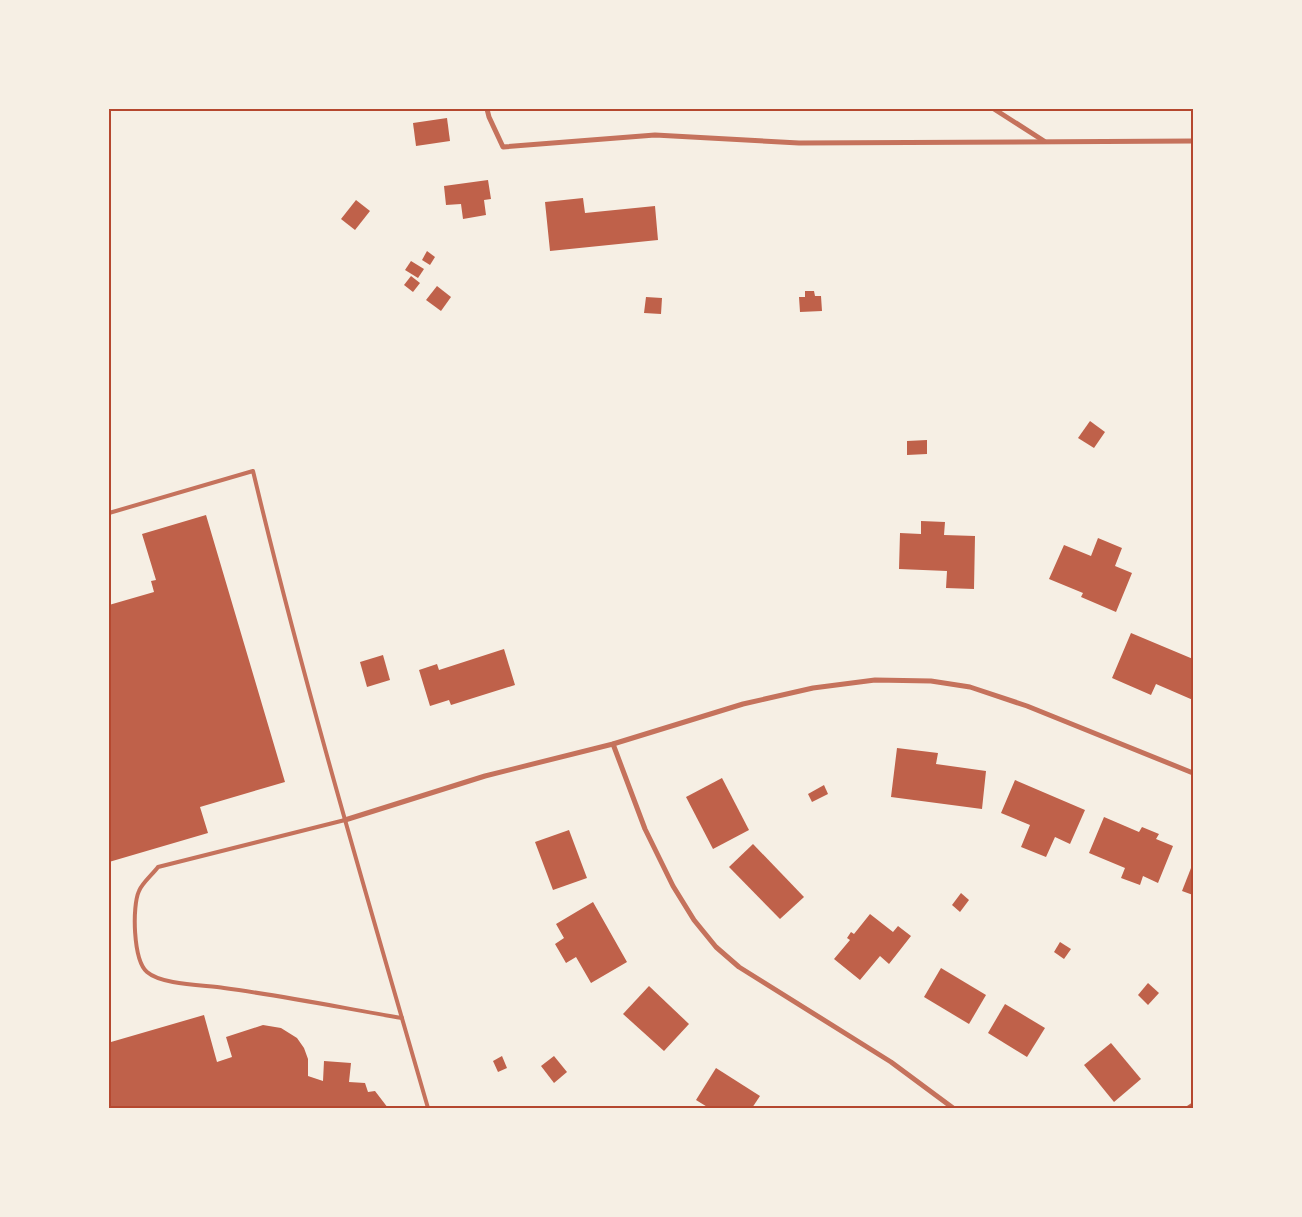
<svg xmlns="http://www.w3.org/2000/svg" width="1302" height="1217" viewBox="0 0 1302 1217" font-family="Ubuntu,sans-serif">
  <style>
    .building { fill: #bf614a }
    .lines { fill: none; stroke-linecap: round; stroke-linejoin: round }
    .service { stroke: #c5725c; stroke-width: 4 }
    .minor { stroke: #c5725c; stroke-width: 5 }
    .neatline { fill: none; stroke: #b5482f; stroke-width: 2 }
  </style>
  <rect width="100%" height="100%" fill="#f6efe4"/>
  <!-- building -->
  <g class="building">
    <polygon points="447,118 450,141 416,146 413,123"/>
    <polygon points="488,180 491,199 484,200 486,215 463,219 461,204 446,205 444,186"/>
    <polygon points="583,198 585,213 655,206 658,240 550,251 545,202"/>
    <polygon points="356,200 370,211 355,230 341,219"/>
    <polygon points="427,251 435,257 430,265 422,260"/>
    <polygon points="411,261 424,269 418,278 405,270"/>
    <polygon points="411,276 420,283 413,292 404,285"/>
    <polygon points="437,286 451,297 441,311 426,300"/>
    <polygon points="805,291 814,291 815,296 821,296 822,311 800,312 799,297 805,297"/>
    <polygon points="646,297 662,298 661,314 644,313"/>
    <polygon points="1090,421 1105,432 1094,448 1078,438"/>
    <polygon points="927,440 927,454 907,455 907,441"/>
    <polygon points="206,515 285,782 200,807 208,833 109,862 109,605 154,592 151,581 156,580 142,534"/>
    <polygon points="921,521 945,522 944,535 975,536 974,589 946,588 947,571 899,569 900,533 921,534"/>
    <polygon points="1098,538 1122,548 1115,566 1132,573 1116,612 1081,597 1083,593 1049,579 1064,545 1091,556"/>
    <polygon points="1131,633 1193,659 1193,700 1156,684 1151,695 1112,678"/>
    <polygon points="504,649 515,685 451,705 449,700 430,706 419,670 437,664 439,670"/>
    <polygon points="383,655 390,680 367,687 360,662"/>
    <polygon points="897,748 938,753 936,764 986,771 982,809 891,797"/>
    <polygon points="722,778 749,830 713,849 686,797"/>
    <polygon points="1015,780 1085,810 1070,844 1055,837 1046,857 1021,847 1030,825 1001,813"/>
    <polygon points="824,785 828,794 812,802 808,794"/>
    <polygon points="1104,817 1139,832 1142,827 1159,834 1156,839 1173,846 1158,883 1143,876 1140,885 1121,878 1125,868 1089,853"/>
    <polygon points="569,830 587,878 553,890 535,842"/>
    <polygon points="753,844 804,897 780,919 729,867"/>
    <polygon points="1193,863 1193,895 1182,891"/>
    <polygon points="961,893 969,900 960,912 952,905"/>
    <polygon points="593,902 627,962 591,983 576,957 566,963 555,944 564,938 556,924"/>
    <polygon points="870,914 893,932 898,926 911,936 889,964 880,956 860,980 834,959 850,940 847,938 851,932 854,934"/>
    <polygon points="1060,942 1071,949 1064,959 1054,952"/>
    <polygon points="941,968 986,995 969,1024 924,997"/>
    <polygon points="1148,983 1159,993 1148,1005 1138,995"/>
    <polygon points="649,986 689,1024 664,1051 623,1014"/>
    <polygon points="1005,1004 1045,1028 1027,1057 988,1033"/>
    <polygon points="204,1015 217,1062 232,1057 226,1037 263,1025 281,1028 297,1038 304,1048 308,1059 308,1076 323,1081 324,1061 351,1063 349,1082 365,1083 368,1092 375,1091 388,1108 109,1108 109,1037 111,1042"/>
    <polygon points="1111,1043 1141,1079 1114,1102 1084,1065"/>
    <polygon points="502,1056 507,1068 498,1072 493,1061"/>
    <polygon points="554,1056 567,1072 554,1083 541,1066"/>
    <polygon points="716,1068 760,1096 752,1108 709,1108 696,1100"/>
    <polygon points="1193,1102 1193,1108 1184,1108"/>
  </g>
  <g class="lines">
    <!-- service -->
    <g class="service">
      <path d="M 109,513 L 253,471 C 304,685 367,897 428,1108"/>
      <path d="M 345,820 L 158,867 C 153,874 142,883 139,891 C 132,906 133,960 147,972 C 162,985 204,985 224,988 C 284,996 343,1008 402,1018"/>
    </g>
    <!-- minor -->
    <g class="minor">
      <polyline points="487,109 489,117 503,147 655,135 799,143 1193,141"/>
      <polyline points="994,109 1044,141"/>
      <polyline points="613,744 645,829 673,886 694,920 716,947 739,967 891,1062 953,1108"/>
      <polyline points="345,820 485,776 613,744 743,704 813,688 875,680 931,681 970,687 1027,706 1193,773"/>
    </g>
  </g>
  <!-- border -->
  <rect width="1302" height="1217" fill="none" stroke="#f6efe4" stroke-width="220"/>
  <rect x="110" y="110" width="1082" height="997" class="neatline"/>
</svg>
